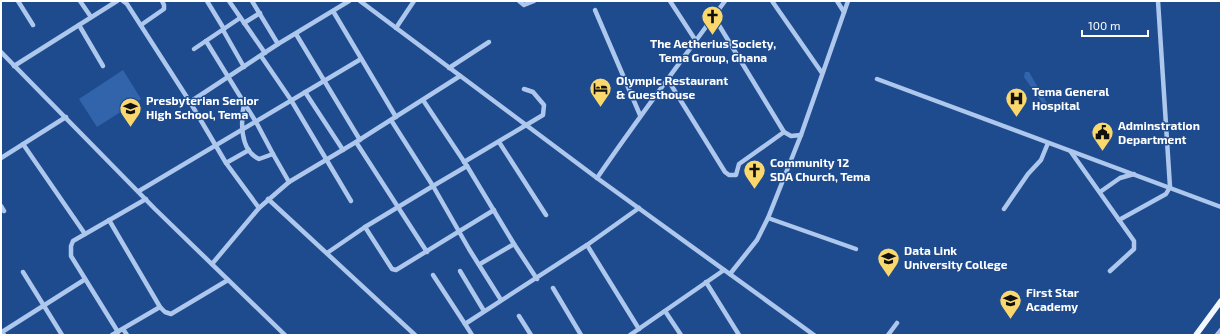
<svg xmlns="http://www.w3.org/2000/svg" width="1222" height="336" viewBox="0 0 1222 336" font-family="'Exo 2',sans-serif">
  <style>
    .green { fill: #3264ac }
    .lines { fill: none; stroke-linecap: round; stroke-linejoin: round }
    .minor { stroke: #adc7ed; stroke-width: 4.5 }
    .major { stroke: #f3f7ff; stroke-width: 5.5 }
    .labels { text-anchor: middle; stroke-width: 3; stroke-linejoin: round; paint-order: stroke }
    .poi-label { font-size: 12px; font-weight: bold; fill: #fff; stroke: #1e4b8e; text-anchor: start }
  </style>
  <rect width="100%" height="100%" fill="#1e4b8e"/>
  <!-- green -->
  <g class="green">
    <polygon points="123,70 141,99 97,127 79,99"/>
    <polygon points="1025,72 1029,72 1051,110 1048,111 1024,77"/>
  </g>
  <g class="lines">
    <!-- minor -->
    <g class="minor">
      <polyline points="18,1 33,25"/>
      <polyline points="80,1 91,17"/>
      <polyline points="123,1 127,4 190,102 278,44 349,1"/>
      <polyline points="207,1 224,29"/>
      <polyline points="229,1 265,53"/>
      <polyline points="252,1 278,44"/>
      <polyline points="360,1 597,178 814,335"/>
      <polyline points="519,1 524,5 534,1"/>
      <polyline points="670,1 696,41"/>
      <polyline points="772,1 822,73"/>
      <polyline points="837,1 844,12"/>
      <polyline points="595,10 640,115"/>
      <polyline points="333,11 396,117"/>
      <polyline points="714,17 784,132 791,136 801,135"/>
      <polyline points="244,23 260,13"/>
      <polyline points="79,25 103,66"/>
      <polyline points="141,25 164,9 164,5 162,1"/>
      <polyline points="396,28 414,1"/>
      <polyline points="223,30 244,67"/>
      <polyline points="296,34 360,140"/>
      <polyline points="206,41 256,122 273,154"/>
      <polyline points="194,49 240,18"/>
      <polyline points="1,52 155,209 285,335"/>
      <polyline points="261,56 291,100 351,201"/>
      <polyline points="14,66 117,1"/>
      <polyline points="449,68 489,42"/>
      <polyline points="877,79 1221,207"/>
      <polyline points="668,80 725,172 729,175 736,175 739,164 784,132"/>
      <polyline points="305,92 343,150"/>
      <polyline points="423,100 467,166 514,244 537,279"/>
      <polyline points="190,102 226,163 259,208"/>
      <path d="M 244,103 C 241,120 239,150 259,159 L 273,154 L 289,182"/>
      <polyline points="356,142 427,252"/>
      <polyline points="499,142 546,215"/>
      <polyline points="23,144 85,234"/>
      <polyline points="1071,152 1134,241 1134,249 1110,271"/>
      <polyline points="1,158 66,117"/>
      <polyline points="464,162 543,115 544,105 533,92 524,89"/>
      <polyline points="226,163 249,150"/>
      <polyline points="467,166 433,186 469,249 501,300"/>
      <path d="M 597,178 C 638,118 682,60 725,1"/>
      <polyline points="139,191 361,59"/>
      <polyline points="1100,192 1120,178 1134,174"/>
      <polyline points="268,199 415,335"/>
      <polyline points="1,206 4,211"/>
      <polyline points="639,208 587,245 639,329"/>
      <polyline points="1004,209 1028,174 1041,160 1048,143"/>
      <polyline points="768,218 856,249"/>
      <polyline points="109,220 160,307"/>
      <polyline points="1119,220 1166,194 1170,187 1158,1"/>
      <polyline points="365,227 392,269 396,270 494,210"/>
      <polyline points="327,253 365,227 433,186 391,120"/>
      <polyline points="212,264 259,208 289,182 356,142 460,76"/>
      <polyline points="480,264 514,244"/>
      <polyline points="460,271 484,311"/>
      <polyline points="23,272 62,335"/>
      <polyline points="730,274 757,240 768,218 801,135 848,1"/>
      <polyline points="433,275 465,324"/>
      <polyline points="706,282 739,335"/>
      <polyline points="553,288 581,335"/>
      <polyline points="665,311 681,335"/>
      <polyline points="519,316 531,335"/>
      <polyline points="123,329 127,335"/>
      <polyline points="118,332 71,256 71,246 73,241 146,199"/>
      <polyline points="4,335 2,332 84,280"/>
      <polyline points="112,335 160,307 165,312 171,314 228,280"/>
      <polyline points="472,335 465,324 587,245"/>
      <polyline points="630,335 724,270"/>
      <polyline points="888,335 897,323"/>
      <polyline points="1217,335 1221,330"/>
    </g>
    <!-- major -->
    <polyline class="major" points="1196,335 1221,301"/>
  </g>
  <!-- icons -->
  <defs>
    <symbol id="church-pin" viewBox="-11 -11 22 30"><path d="M0 17L-7.5 6A9.5 9.5 0 1 1 7.5 6Z" fill="#fbd86c" stroke="#1e4b8e"/><path d="M-1.2-6h2.4v3.5h3.3v2.4h-3.3V6h-2.4V-.1h-3.3v-2.4h3.3Z" fill="#111"/></symbol>
    <symbol id="hotel-pin" viewBox="-11 -11 22 30"><path d="M0 17L-7.5 6A9.5 9.5 0 1 1 7.5 6Z" fill="#fbd86c" stroke="#1e4b8e"/><path d="M-6-4.5h1.5V1H6V5H4.5V3h-9V5H-6ZM-4 0a1.8 1.8 0 1 1 3.6 0ZM.5 0V-2.5h3Q6-2.5 6 0Z" fill="#111"/></symbol>
    <symbol id="hospital-pin" viewBox="-11 -11 22 30"><path d="M0 17L-7.5 6A9.5 9.5 0 1 1 7.5 6Z" fill="#fbd86c" stroke="#1e4b8e"/><path d="M-5-5h3v3.5h4V-5h3V5h-3V1.5h-4V5h-3Z" fill="#111"/></symbol>
    <symbol id="school-pin" viewBox="-11 -11 22 30"><path d="M0 17L-7.5 6A9.5 9.5 0 1 1 7.5 6Z" fill="#fbd86c" stroke="#1e4b8e"/><path d="M0-5L7-2L0 1L-7-2ZM-4 1L0 2.5L4 1V4Q0 6-4 4Z" fill="#111"/></symbol>
    <symbol id="civic-pin" viewBox="-11 -11 22 30"><path d="M0 17L-7.5 6A9.5 9.5 0 1 1 7.5 6Z" fill="#fbd86c" stroke="#1e4b8e"/><path d="M-.6-6.5H3V-4.5H.6V-3L4-1V1h2V6H-6V1h2V-1L-.6-3ZM-1.2 2.5V6h2.4V2.5Z" fill="#111"/></symbol>
  </defs>
  <g fill-rule="evenodd">
    <use href="#church-pin" x="700" y="4" width="25" height="34"/>
    <use href="#hotel-pin" x="588" y="76" width="25" height="34"/>
    <use href="#hospital-pin" x="1004" y="86" width="25" height="34"/>
    <use href="#school-pin" x="118" y="96" width="25" height="34"/>
    <use href="#civic-pin" x="1090" y="120" width="25" height="34"/>
    <use href="#church-pin" x="742" y="158" width="25" height="34"/>
    <use href="#school-pin" x="876" y="246" width="25" height="34"/>
    <use href="#school-pin" x="998" y="288" width="25" height="34"/>
  </g>
  <g class="labels">
    <!-- poi labels -->
    <g class="poi-label">
      <text x="713" y="48" text-anchor="middle">The Aetherius Society,<tspan x="713" dy="14">Tema Group, Ghana</tspan></text>
      <text x="616" y="85">Olympic Restaurant<tspan x="616" dy="14">&amp; Guesthouse</tspan></text>
      <text x="1032" y="96">Tema General<tspan x="1032" dy="14">Hospital</tspan></text>
      <text x="146" y="105">Presbyterian Senior<tspan x="146" dy="14">High School, Tema</tspan></text>
      <text x="1118" y="130">Adminstration<tspan x="1118" dy="14">Department</tspan></text>
      <text x="770" y="167">Community 12<tspan x="770" dy="14">SDA Church, Tema</tspan></text>
      <text x="904" y="255">Data Link<tspan x="904" dy="14">University College</tspan></text>
      <text x="1026" y="297">First Star<tspan x="1026" dy="14">Academy</tspan></text>
    </g>
  </g>
  <!-- border -->
  <rect width="1222" height="336" fill="none" stroke="#ffffff" stroke-width="4"/>
  <!-- scale -->
  <path d="M1082 30v6h66v-6" fill="none" stroke="#ffffff" stroke-width="2"/>
  <text x="1088" y="30" font-size="12" fill="#ffffff" stroke="#1e4b8e" stroke-width="3" paint-order="stroke">100 m</text>
</svg>
